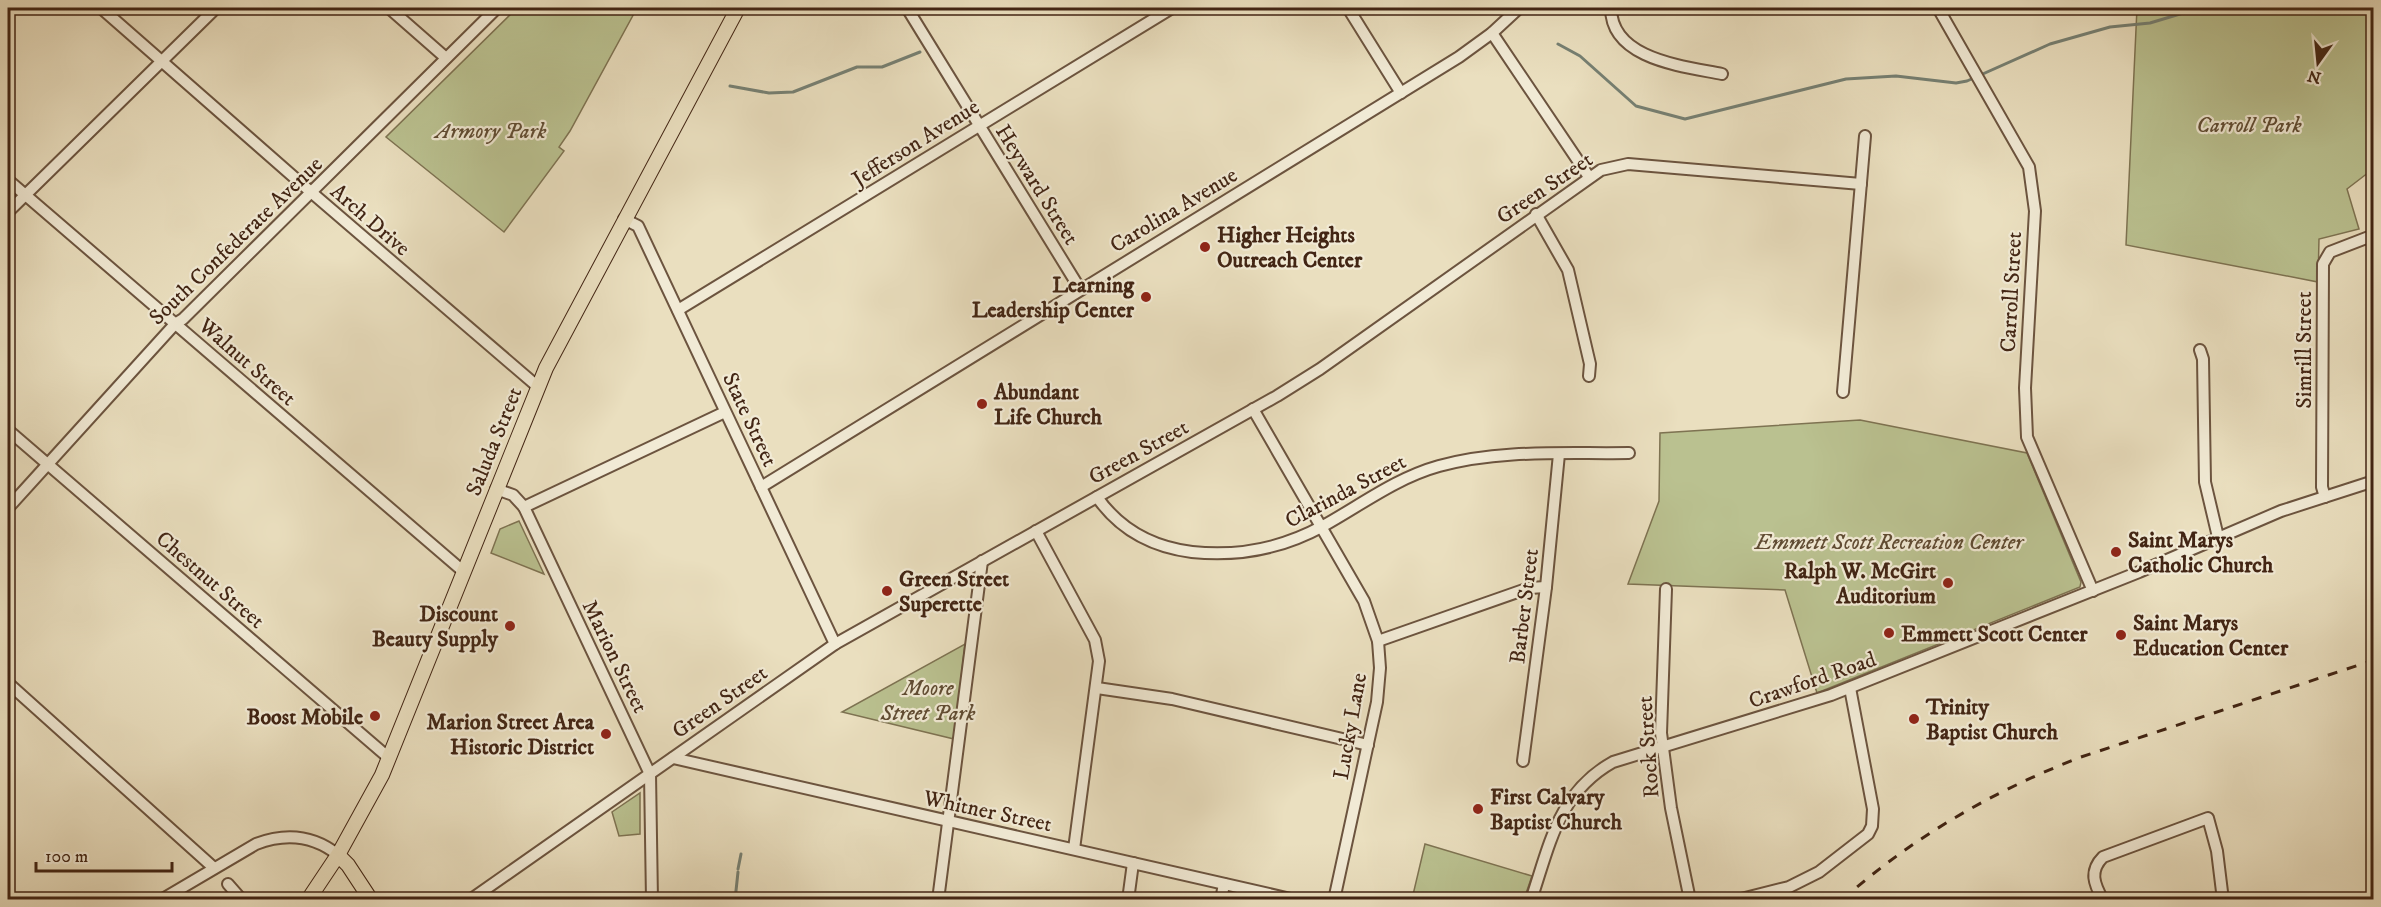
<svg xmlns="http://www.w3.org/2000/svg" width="2381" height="907" viewBox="0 0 2381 907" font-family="'IM FELL DW Pica',serif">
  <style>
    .green { fill: #bac190; stroke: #7e7352; stroke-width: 1.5 }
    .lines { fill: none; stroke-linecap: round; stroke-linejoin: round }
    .stream { stroke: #768073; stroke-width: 3 }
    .minor-casing { stroke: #6c543f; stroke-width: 14 }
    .major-casing { stroke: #422514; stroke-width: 16 }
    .minor { stroke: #f1ead5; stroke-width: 10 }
    .major { stroke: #eadfbf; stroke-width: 14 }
    .rail { stroke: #422514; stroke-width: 3; stroke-dasharray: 10 10; stroke-linecap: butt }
    .poi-dot { fill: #8f2418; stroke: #f1ead5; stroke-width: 2 }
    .labels { text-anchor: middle; stroke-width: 4.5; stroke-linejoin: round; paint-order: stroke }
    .park-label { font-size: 22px; font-style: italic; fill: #604c33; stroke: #f1ead5 }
    .street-label { font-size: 22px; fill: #422514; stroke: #f1ead5 }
    .poi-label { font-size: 22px; font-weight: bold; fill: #422514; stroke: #f1ead5; text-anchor: start }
  </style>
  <rect width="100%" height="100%" fill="#eadfbf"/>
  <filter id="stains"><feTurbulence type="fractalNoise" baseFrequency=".00333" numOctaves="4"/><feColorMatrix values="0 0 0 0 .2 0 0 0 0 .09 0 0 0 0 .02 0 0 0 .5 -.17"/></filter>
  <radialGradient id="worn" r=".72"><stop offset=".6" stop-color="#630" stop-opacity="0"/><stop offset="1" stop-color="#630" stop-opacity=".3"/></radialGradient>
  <!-- green -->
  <g class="green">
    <polygon points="517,8 637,8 570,131 559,147 564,151 504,232 386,137"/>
    <polygon points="2137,8 2373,8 2373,169 2347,189 2359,229 2319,239 2318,282 2126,245"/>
    <polygon points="1860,420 2027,453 2081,582 2080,587 1817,693 1785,590 1628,584 1659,501 1660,433"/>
    <polygon points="519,521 544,574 491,553 500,529"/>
    <polygon points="965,644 954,739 842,712"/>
    <polygon points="640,793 640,834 619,836 612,812"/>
    <polygon points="1425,844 1532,876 1524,899 1412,899"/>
  </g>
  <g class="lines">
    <!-- stream -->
    <g class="stream">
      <polyline points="2255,8 2300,8"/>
      <polyline points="1558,44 1580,56 1636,106 1685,119 1846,79 1896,76 1956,83 1967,81 2050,44 2110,27 2150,23 2190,11 2245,8"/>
      <polyline points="730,86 769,93 793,92 857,67 882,67 920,52"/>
      <polyline points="738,869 741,854"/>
      <polyline points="735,900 738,872"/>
    </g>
    <defs>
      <g id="minor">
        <polyline points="101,8 304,186 537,386"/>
        <polyline points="389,8 446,58"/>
        <polyline points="907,8 1080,289"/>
        <polyline points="1348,8 1401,93"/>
        <path d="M 1611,8 C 1611,59 1682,66 1722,74"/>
        <polyline points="1938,8 2029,167 2035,211 2025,388 2027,437 2093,591"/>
        <polyline points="1492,33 1589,177"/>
        <polyline points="8,180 464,572"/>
        <polyline points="8,212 216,8"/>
        <polyline points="1536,214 1568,270 1590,364 1589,376"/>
        <polyline points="624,219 638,226 835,644"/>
        <polyline points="678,310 1172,8"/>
        <polyline points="2200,350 2203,359 2205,482 2218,537"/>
        <polyline points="1843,392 1865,136"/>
        <polyline points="1253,409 1364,601 1378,641 1380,668 1377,702 1334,900"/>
        <polyline points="8,430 389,758"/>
        <polyline points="761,487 1459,57 1492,33 1519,8"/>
        <polyline points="496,489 513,495 524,507 725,412"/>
        <path d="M 1097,497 C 1120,530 1152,547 1192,552 C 1239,557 1281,549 1323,526 C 1361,505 1396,478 1439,466 C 1500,449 1566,454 1629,453"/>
        <polyline points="2325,497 2322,487 2323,264 2330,252 2374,235"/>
        <polyline points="524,507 650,774 652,900"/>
        <polyline points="8,508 175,324 183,319 497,8"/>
        <polyline points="1036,531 1095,640 1099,661 1074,849"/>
        <polyline points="1666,589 1661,733 1671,808 1690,900"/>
        <polyline points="1378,641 1529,588 1546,587"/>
        <polyline points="8,683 214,868"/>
        <polyline points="1097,688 1172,699 1368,745"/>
        <polyline points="673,758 1295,900"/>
        <polyline points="1523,761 1546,587 1559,454"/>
        <polyline points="228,884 242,900"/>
        <path d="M 161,900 L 256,844 C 285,833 313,835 338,855"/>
        <polyline points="470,900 835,644 1277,396 1320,369 1601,170 1628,164 1861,184"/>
        <polyline points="938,900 982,561"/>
        <polyline points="1128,900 1133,863"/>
        <polyline points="1221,900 1224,884"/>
        <path d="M 1531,900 C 1550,844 1558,793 1613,762 L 1831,695 L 2139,572 L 2281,511 L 2374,481"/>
        <polyline points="1737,900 1789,887 1819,872 1868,834 1872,826 1873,809 1850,688"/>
        <path d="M 2103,900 C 2094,884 2089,871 2103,857 L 2208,818 L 2217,851 L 2223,900"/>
      </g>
      <g id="major">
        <polyline points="338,855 348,865 371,900"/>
        <polyline points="308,900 338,855 382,775 546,368 738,8"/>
      </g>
    </defs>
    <!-- minor casing -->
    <use href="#minor" class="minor-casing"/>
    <!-- major casing -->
    <use href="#major" class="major-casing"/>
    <!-- minor -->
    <use href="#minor" class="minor"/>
    <!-- major -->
    <use href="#major" class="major"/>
    <!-- rail -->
    <path class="rail" d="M 1842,900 C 1913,837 1993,791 2081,757 L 2374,660"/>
  </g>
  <!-- markers -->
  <g class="poi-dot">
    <circle cx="1205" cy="247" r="6"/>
    <circle cx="1146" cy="297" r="6"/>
    <circle cx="982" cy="404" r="6"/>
    <circle cx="2116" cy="552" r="6"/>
    <circle cx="1948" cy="583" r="6"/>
    <circle cx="887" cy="591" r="6"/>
    <circle cx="510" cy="626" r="6"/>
    <circle cx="1889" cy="633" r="6"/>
    <circle cx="2121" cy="635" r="6"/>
    <circle cx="375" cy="716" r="6"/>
    <circle cx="1914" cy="719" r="6"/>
    <circle cx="606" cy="734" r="6"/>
    <circle cx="1478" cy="809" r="6"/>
  </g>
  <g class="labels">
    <!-- park labels -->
    <g class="park-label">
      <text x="2249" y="132">Carroll Park</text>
      <text x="491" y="138">Armory Park</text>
      <text x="1889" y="549">Emmett Scott Recreation Center</text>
      <text x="928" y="695">Moore<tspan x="928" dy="25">Street Park</tspan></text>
    </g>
    <!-- street labels -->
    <g class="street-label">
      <text transform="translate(915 142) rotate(-32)" y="8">Jefferson Avenue</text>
      <text transform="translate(1038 184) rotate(58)" y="8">Heyward Street</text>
      <text transform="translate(1544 187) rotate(-34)" y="8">Green Street</text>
      <text transform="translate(1173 209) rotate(-31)" y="8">Carolina Avenue</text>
      <text transform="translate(371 219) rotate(41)" y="8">Arch Drive</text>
      <text transform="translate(235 240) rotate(-44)" y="8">South Confederate Avenue</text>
      <text transform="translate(2010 292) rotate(-87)" y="8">Carroll Street</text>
      <text transform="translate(2303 350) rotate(-90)" y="8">Simrill Street</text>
      <text transform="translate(248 361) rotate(41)" y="8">Walnut Street</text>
      <text transform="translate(751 419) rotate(65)" y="8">State Street</text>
      <text transform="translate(493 441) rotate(-68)" y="8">Saluda Street</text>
      <text transform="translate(1138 451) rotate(-29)" y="8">Green Street</text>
      <text transform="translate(1345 490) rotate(-28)" y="8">Clarinda Street</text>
      <text transform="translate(211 579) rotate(41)" y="8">Chestnut Street</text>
      <text transform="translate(1523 606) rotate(-83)" y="8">Barber Street</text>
      <text transform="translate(616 656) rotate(64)" y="8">Marion Street</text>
      <text transform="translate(1812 679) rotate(-19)" y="8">Crawford Road</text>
      <text transform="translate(719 701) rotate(-35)" y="8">Green Street</text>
      <text transform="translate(1349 726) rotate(-80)" y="8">Lucky Lane</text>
      <text transform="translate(1647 747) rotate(-94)" y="8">Rock Street</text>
      <text transform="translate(988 810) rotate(12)" y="8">Whitner Street</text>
    </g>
    <!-- poi labels -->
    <g class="poi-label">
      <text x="1217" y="242">Higher Heights<tspan x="1217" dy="25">Outreach Center</tspan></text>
      <text x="1134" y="292" text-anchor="end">Learning<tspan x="1134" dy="25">Leadership Center</tspan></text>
      <text x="994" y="399">Abundant<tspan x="994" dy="25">Life Church</tspan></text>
      <text x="2128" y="547">Saint Marys<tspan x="2128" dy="25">Catholic Church</tspan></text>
      <text x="1936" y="578" text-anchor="end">Ralph W. McGirt<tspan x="1936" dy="25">Auditorium</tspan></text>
      <text x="899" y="586">Green Street<tspan x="899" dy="25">Superette</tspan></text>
      <text x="498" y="621" text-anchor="end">Discount<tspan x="498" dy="25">Beauty Supply</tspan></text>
      <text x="2133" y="630">Saint Marys<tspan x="2133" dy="25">Education Center</tspan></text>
      <text x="1901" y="641">Emmett Scott Center</text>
      <text x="1926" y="714">Trinity<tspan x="1926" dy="25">Baptist Church</tspan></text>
      <text x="363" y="724" text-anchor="end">Boost Mobile</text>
      <text x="594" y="729" text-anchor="end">Marion Street Area<tspan x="594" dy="25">Historic District</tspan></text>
      <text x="1490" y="804">First Calvary<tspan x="1490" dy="25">Baptist Church</tspan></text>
    </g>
  </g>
  <!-- margin -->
  <rect width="2381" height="907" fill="none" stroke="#eadfbf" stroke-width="30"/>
  <rect x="9" y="9" width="2363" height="889" fill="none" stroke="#422514" stroke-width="3"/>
  <rect x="15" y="15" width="2351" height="877" fill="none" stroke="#422514" stroke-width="1.5"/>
  <!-- north arrow -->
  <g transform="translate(2318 63) rotate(195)" stroke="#f1ead5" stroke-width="4.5" paint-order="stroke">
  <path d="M0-4.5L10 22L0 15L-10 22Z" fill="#422514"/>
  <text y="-9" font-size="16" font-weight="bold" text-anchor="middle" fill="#422514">N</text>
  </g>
  <!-- scale -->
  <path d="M36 862v9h136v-9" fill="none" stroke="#422514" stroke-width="3"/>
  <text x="45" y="862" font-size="18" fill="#422514" stroke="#f1ead5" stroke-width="4.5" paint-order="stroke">100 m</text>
  <rect width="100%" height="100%" filter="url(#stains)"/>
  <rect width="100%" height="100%" fill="url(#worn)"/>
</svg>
